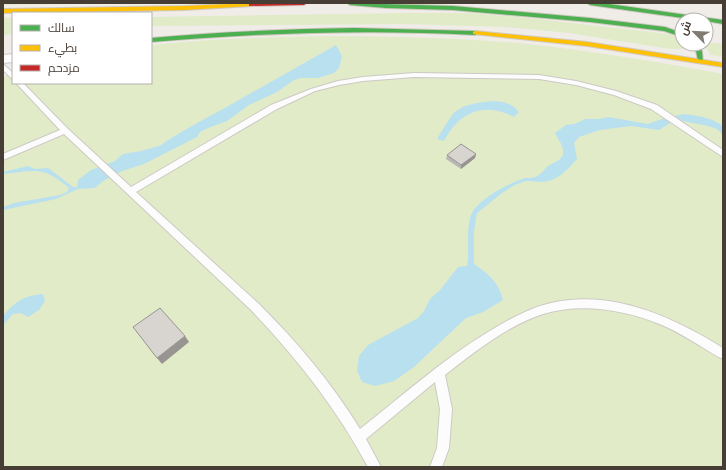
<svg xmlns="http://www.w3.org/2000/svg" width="726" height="470" viewBox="0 0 726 470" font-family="Ubuntu,Cairo,sans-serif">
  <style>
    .green { fill: #e1ebc8 }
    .water { fill: #b8e0ef }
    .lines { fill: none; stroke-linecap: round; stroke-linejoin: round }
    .lane-casing { stroke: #cdc9c5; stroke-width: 2 }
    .street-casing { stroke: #cdc9c5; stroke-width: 2 }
    .fast-casing { stroke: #d0c9c0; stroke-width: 2 }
    .slow-casing { stroke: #d0c9c0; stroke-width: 2 }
    .jam-casing { stroke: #d0c9c0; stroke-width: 2 }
    .lane { fill: #fdfcfc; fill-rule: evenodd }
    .street { fill: #fdfcfc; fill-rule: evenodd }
    .fast { fill: #4caf50; fill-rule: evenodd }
    .slow { fill: #ffc107; fill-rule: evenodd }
    .jam { fill: #c62828; fill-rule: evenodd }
    .wall { fill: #bab6b3 }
    .shaded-wall { fill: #979492 }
    .building { fill: #d8d4d0; stroke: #979492 }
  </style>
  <rect width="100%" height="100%" fill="#f0ede9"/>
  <!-- green -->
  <g class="green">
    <polygon points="3,3 171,3 3,5"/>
    <polygon points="403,13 468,13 529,18 668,34 682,39 682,44 687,44 686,47 681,49 670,49 569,33 504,27 404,24 151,26 151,17"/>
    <polygon points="3,18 13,18 13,34 3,35"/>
    <path d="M 324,36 C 392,36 460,38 528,44 C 593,51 659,62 723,74 L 723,467 L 3,467 L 3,77 L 13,73 L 13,83 L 151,83 L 151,45 C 209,39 266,37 324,36 Z"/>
    <polygon points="706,42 723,44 723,57 711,55 703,44 706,44"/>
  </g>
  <!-- water -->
  <g class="water">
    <path d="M 336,45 L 342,56 L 339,68 L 334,73 L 318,78 L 301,78 L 294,80 L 277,92 L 249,105 L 227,121 L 208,128 L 200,132 L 197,137 L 144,164 L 122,171 L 103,181 L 95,188 L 78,189 L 56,199 L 3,210 L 3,207 L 14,203 L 60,195 L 67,192 L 69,188 C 42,165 35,171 3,174 L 3,172 L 28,166 L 35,169 L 48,168 L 73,187 L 77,187 L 78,180 L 91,170 L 115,161 L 123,154 L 141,151 L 162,145 C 164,141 215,113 223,109 Z"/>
    <path d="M 494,101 C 504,102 512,103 519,112 L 514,117 C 484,101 459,112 444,141 L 437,139 C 442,131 447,122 452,115 C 461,104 482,102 494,101 Z"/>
    <path d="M 684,114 C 699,116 710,117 723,126 L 723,135 L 717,129 L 708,126 L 683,121 L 670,123 L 659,130 L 631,126 L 600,130 L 579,137 L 574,143 L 577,159 C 566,171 558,181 541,182 C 536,182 528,180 523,182 C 507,186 490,204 477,213 L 474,231 L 474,264 C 489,274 499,283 503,300 L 483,312 L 466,318 L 414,367 L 394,381 L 375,386 L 362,382 L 357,371 L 359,356 L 368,345 L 418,318 L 424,311 L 430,299 L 440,290 L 458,267 L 467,266 C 470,251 465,223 473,211 C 483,197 506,185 522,179 C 526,177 532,179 537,176 C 542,174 544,169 548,166 C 554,162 565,160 563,150 C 563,145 557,138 555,133 L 566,125 L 574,124 L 586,119 L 599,119 L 608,117 L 648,124 L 665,118 Z"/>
    <path d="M 43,294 L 45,301 L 39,310 L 28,317 L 21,313 L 13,314 L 3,325 L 3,316 C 16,301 23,296 43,294 Z"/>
  </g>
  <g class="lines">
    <defs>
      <g id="lane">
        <polygon points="3,64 13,73 13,79 11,78 3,70"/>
        <path d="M 414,73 L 539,75 L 576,81 L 616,91 L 657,105 L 723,150 L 723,157 L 651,109 L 614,95 L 576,85 L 539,79 L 414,77 L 363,81 L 339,85 L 315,91 L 277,109 L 136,192 L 259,304 C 297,342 332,383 360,429 C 402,396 442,360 488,332 C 508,320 529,308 551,303 C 612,289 673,317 723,348 L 723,359 C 716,356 709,351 702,347 C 689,339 676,331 662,325 C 626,310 581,302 543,314 C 507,326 474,352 445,375 L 452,409 L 449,448 L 442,467 L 430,467 L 437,448 L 440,409 L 435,382 L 366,439 L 381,467 L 368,467 C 337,409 297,358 251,310 L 64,134 L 3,160 L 3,154 L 60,130 L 16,83 L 23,83 L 68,129 L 131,187 L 271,105 L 311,89 L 338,81 L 363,77 Z"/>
      </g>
      <polygon id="street" points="13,54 13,62 3,63 3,55"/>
      <g id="fast">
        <polygon points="347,3 453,6 590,18 665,27 682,33 682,37 664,31 590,22 453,10 386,8 350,5"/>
        <polygon points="587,3 602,3 723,20 723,24 706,21 706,20 697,20 590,5"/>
        <path d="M 354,28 L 475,31 L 478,33 L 475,35 C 367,29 259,33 151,42 L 151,38 C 218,32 286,29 354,28 Z"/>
        <polygon points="691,44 697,44 702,51 703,62 698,61 696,51"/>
      </g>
      <g id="slow">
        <polygon points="251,3 253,4 253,6 184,10 3,13 3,9 184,6"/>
        <polygon points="475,31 587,42 723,63 723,67 587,46 473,34 473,32"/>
      </g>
      <polygon id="jam" points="251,3 307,3 304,5 249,6 249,4"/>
    </defs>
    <!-- lane casing -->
    <use href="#lane" class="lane-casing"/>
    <!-- street casing -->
    <use href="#street" class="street-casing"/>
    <!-- fast casing -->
    <use href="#fast" class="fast-casing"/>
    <!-- slow casing -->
    <use href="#slow" class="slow-casing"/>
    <!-- jam casing -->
    <use href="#jam" class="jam-casing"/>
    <!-- lane -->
    <use href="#lane" class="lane"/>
    <!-- street -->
    <use href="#street" class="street"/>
    <!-- fast -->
    <use href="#fast" class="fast"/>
    <!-- slow -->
    <use href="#slow" class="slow"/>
    <!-- jam -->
    <use href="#jam" class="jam"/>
  </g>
  <!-- wall -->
  <polygon class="wall" points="476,154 475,158 461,169 446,159 447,155"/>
  <!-- shaded-wall -->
  <g class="shaded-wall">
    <polygon points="476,154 475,158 461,169 461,165"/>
    <polygon points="185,336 189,342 162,364 157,358"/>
  </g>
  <!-- building -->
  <g class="building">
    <polygon points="461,144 476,154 461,165 447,155"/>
    <polygon points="160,308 185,336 157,358 133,327"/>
  </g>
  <!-- border -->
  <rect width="726" height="470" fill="none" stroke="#463d35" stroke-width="8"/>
  <!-- legend -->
  <rect x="12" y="12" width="140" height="72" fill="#ffffff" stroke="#b5b1ae"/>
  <rect x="20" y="25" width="20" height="6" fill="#4caf50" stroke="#b5b1ae"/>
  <text x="48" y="32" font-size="12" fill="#463d35">سالك</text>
  <rect x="20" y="45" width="20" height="6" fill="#ffc107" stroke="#b5b1ae"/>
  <text x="48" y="52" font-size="12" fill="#463d35">بطيء</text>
  <rect x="20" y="65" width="20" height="6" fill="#c62828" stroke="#b5b1ae"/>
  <text x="48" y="72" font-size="12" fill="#463d35">مزدحم</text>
  <!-- north arrow -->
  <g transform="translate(694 32) rotate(294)"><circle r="19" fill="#ffffff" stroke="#b5b1ae"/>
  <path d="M0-3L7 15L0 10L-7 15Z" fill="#827b74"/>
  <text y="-6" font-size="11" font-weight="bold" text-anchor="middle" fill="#463d35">ش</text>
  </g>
</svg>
